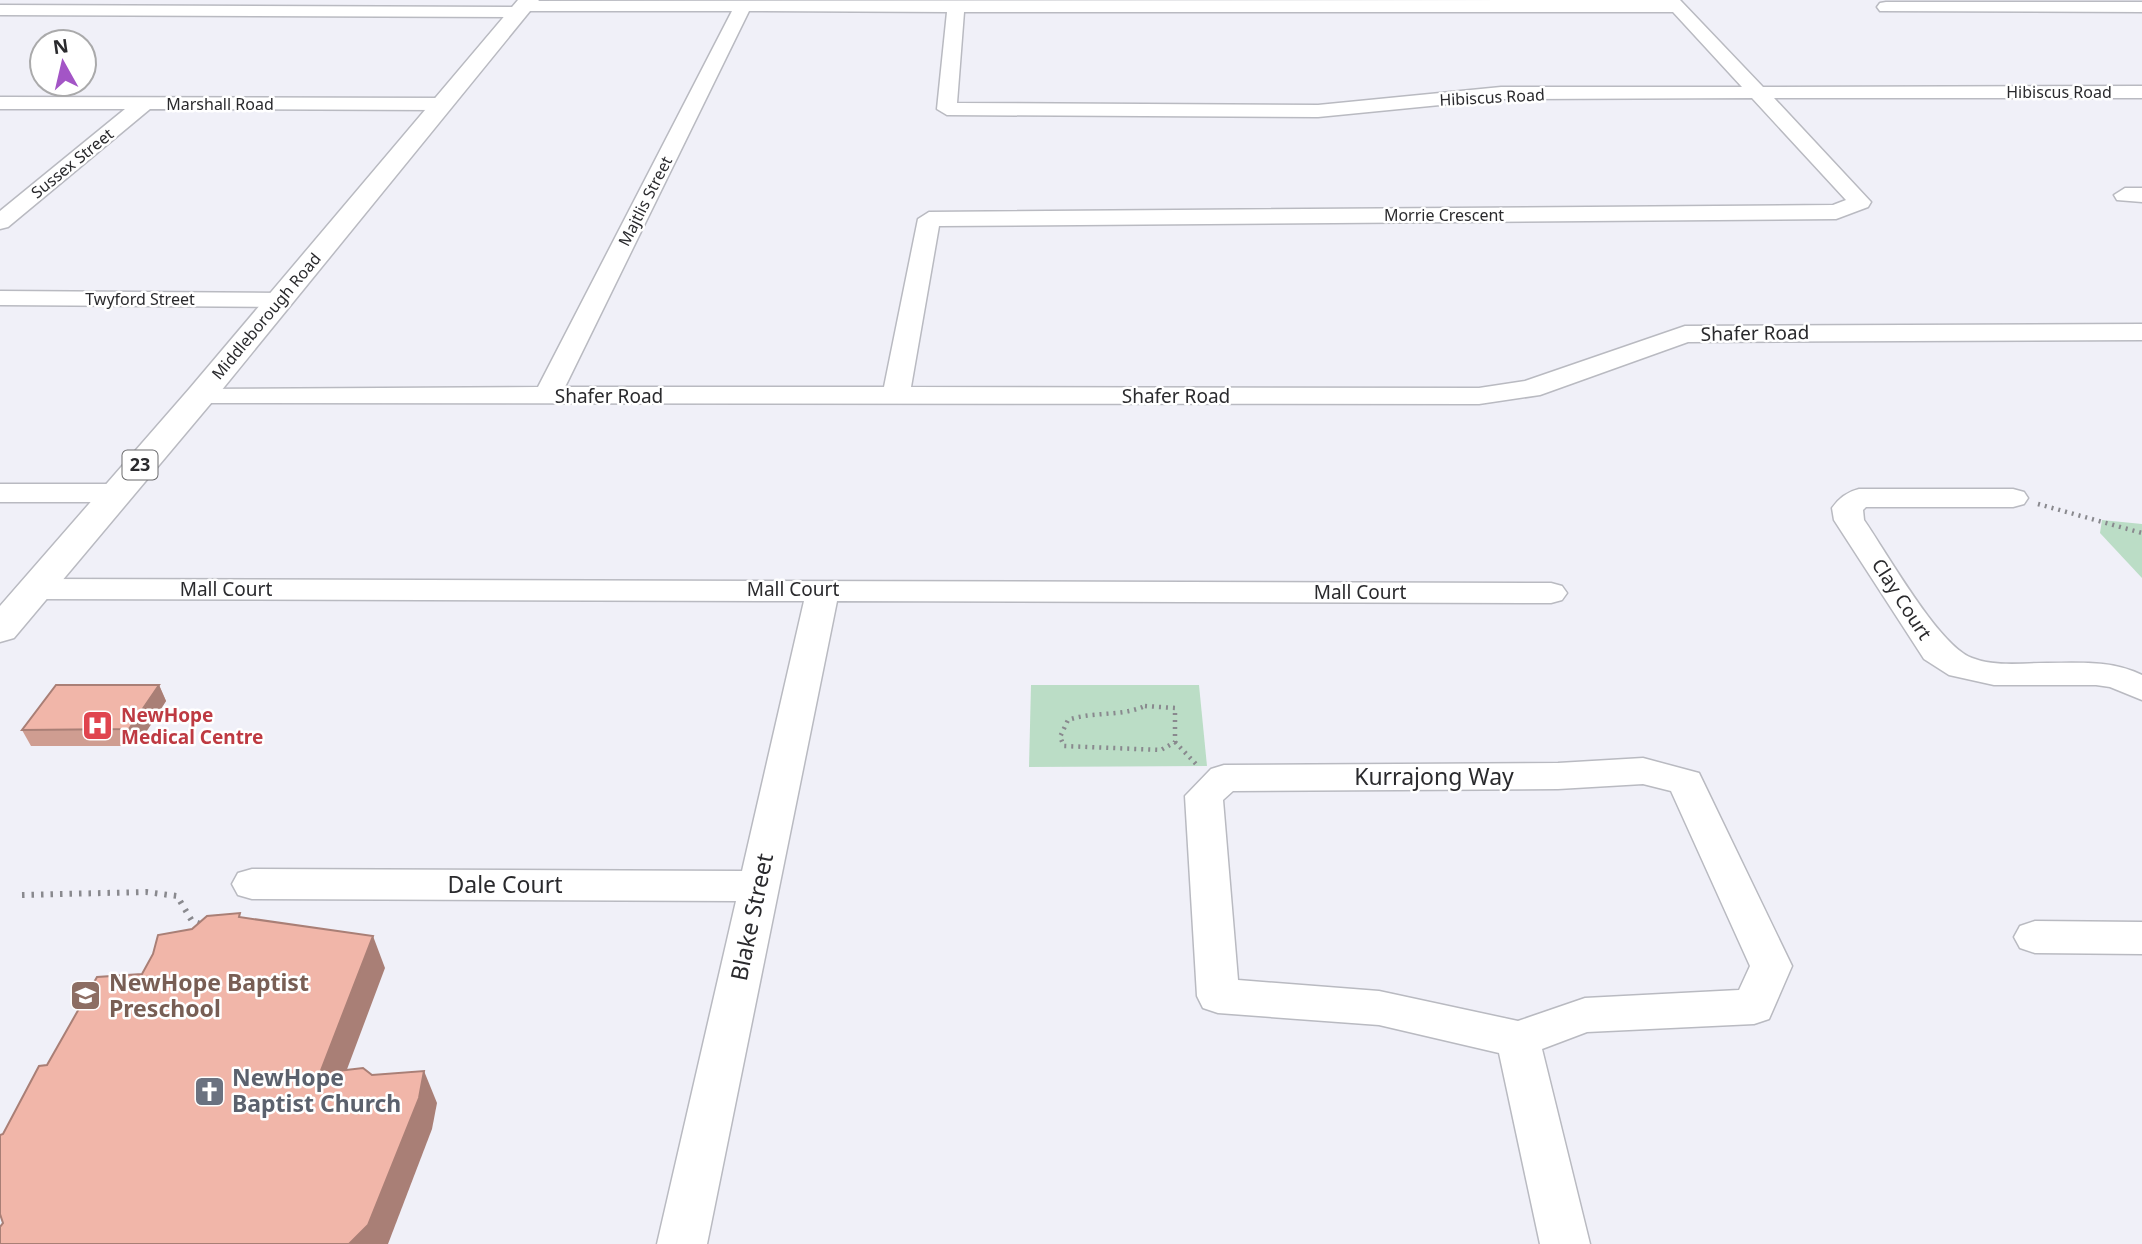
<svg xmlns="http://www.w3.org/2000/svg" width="2142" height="1244" viewBox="0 0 2142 1244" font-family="'Noto Sans',sans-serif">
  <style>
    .green { fill: #bbddc6 }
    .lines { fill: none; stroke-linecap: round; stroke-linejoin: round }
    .minor-casing { stroke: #b9bac1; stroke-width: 3 }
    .major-casing { stroke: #b9bac1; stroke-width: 3 }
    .path-far1 { stroke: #89898e; stroke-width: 4.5; stroke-dasharray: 2 5; stroke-linecap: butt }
    .path { stroke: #89898e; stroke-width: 6; stroke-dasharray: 2.5 7; stroke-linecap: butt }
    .minor { fill: #fff; fill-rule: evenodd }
    .major { fill: #fff; fill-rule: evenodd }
    .wall { fill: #cf9d91 }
    .shaded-wall { fill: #a97f76 }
    .building { fill: #f1b6a9; stroke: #a97f76; stroke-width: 2 }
    .labels { text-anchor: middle; stroke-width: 5; stroke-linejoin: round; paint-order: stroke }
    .far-street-label { font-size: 16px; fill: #2a2a2d; stroke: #fff }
    .shield { fill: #fff; stroke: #6a6a6c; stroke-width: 2 }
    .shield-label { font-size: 18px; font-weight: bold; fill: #2a2a2d }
    .street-label { font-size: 19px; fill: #2a2a2d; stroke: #fff }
    .health-label { font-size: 19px; font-weight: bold; fill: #be3a42; stroke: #fff; text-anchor: start }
    .near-street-label { font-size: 23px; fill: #2a2a2d; stroke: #fff }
    .near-education-label { font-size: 23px; font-weight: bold; fill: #785e54; stroke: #fff; text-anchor: start }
    .near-worship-label { font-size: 23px; font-weight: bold; fill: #5b616d; stroke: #fff; text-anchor: start }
  </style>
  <rect width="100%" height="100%" fill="#f0f0f8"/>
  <!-- green -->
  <g class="green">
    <polygon points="2102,520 2142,524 2142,578 2100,533"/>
    <polygon points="1031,685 1199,685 1207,766 1029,767"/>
  </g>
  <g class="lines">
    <defs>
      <g id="minor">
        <path d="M 1662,0 L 1680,0 L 1763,87 L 2142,86 L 2142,98 L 1774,98 L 1871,202 L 1868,207 L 1836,219 L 939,226 L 911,387 L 1479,388 L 1525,381 L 1685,326 L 2142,324 L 2142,340 L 1688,342 L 1540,395 L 1479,404 L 201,403 L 191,401 L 187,395 L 191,389 L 538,387 L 732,11 L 527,11 L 519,17 L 0,15 L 0,5 L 517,7 L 525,1 ZM 749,11 L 947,12 L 937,109 L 947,115 L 1318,117 L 1501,99 L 1752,98 L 1846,200 L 1833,205 L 929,212 L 918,219 L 884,387 L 565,387 ZM 964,12 L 1673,12 L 1742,87 L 1501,87 L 1318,105 L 957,103 Z"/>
        <polygon points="1886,2 2142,2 2142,12 1880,11 1877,7 1880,3"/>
        <polygon points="0,97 441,98 451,104 441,110 150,109 8,227 0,229 0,211 125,109 0,109"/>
        <polygon points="2125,188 2142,188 2142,202 2117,200 2114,195"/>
        <polygon points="0,291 280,293 289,295 292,300 289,305 280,307 0,305"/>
        <polygon points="0,484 116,484 127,487 131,493 127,499 116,502 0,502"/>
        <path d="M 1859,489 L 2013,489 L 2024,492 L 2028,498 L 2024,504 L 2013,507 L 1866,507 L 1863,510 L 1864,520 C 1887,553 1938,645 1972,658 C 1995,667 2023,663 2047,663 C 2080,663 2112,660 2142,675 L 2142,700 L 2110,687 L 2096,685 L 1994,685 L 1949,675 L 1924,659 L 1834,520 L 1832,508 C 1839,498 1847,492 1859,489 Z"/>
        <polygon points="35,579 1551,583 1562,586 1567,593 1562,600 1551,603 837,601 707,1244 657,1244 736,901 252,899 238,895 232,884 238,873 252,869 742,871 804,601 35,599 24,596 19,589 24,582"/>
        <path d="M 1643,758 L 1699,773 L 1792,966 L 1769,1019 L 1754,1024 L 1587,1032 L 1542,1049 L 1590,1244 L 1540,1244 L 1499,1053 L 1379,1025 L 1218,1013 L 1203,1008 L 1197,996 L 1185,796 L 1211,769 L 1224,765 L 1558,763 ZM 1643,784 L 1671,791 L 1750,966 L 1739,990 L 1585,998 L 1518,1021 L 1379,991 L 1238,980 L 1223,800 L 1233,791 L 1558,789 Z"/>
        <polygon points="2035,921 2142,922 2142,954 2035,953 2020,948 2014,937 2020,926"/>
      </g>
      <polygon id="major" points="518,0 539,0 212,402 14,638 0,642 0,606 190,388"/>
    </defs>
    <!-- minor casing -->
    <use href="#minor" class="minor-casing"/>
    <!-- major casing -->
    <use href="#major" class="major-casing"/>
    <!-- path-far1 -->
    <g class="path-far1">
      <polyline points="2038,504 2142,533"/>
      <path d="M 1145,706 L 1175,708 L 1175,742 L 1161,750 L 1064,746 L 1060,737 L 1068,720 C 1094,711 1120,717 1145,706 Z"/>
      <polyline points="1175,742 1196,764"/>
    </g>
    <!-- path -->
    <polyline class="path" points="22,895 146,892 177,896 192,921 203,925"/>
    <!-- minor -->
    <use href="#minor" class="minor"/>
    <!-- major -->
    <use href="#major" class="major"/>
  </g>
  <!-- wall -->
  <polygon class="wall" points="159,685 166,701 137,746 31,746 22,730"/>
  <!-- shaded-wall -->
  <g class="shaded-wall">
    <polygon points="159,685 166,701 137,746 129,729"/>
    <polygon points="373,936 385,968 334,1104 320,1073"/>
    <polygon points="424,1071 437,1103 432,1129 388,1244 349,1244"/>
  </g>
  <!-- building -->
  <g class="building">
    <polygon points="56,685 159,685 129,729 22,730"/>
    <polygon points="240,913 239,917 373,936 320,1073 363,1068 372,1075 424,1071 419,1098 368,1225 349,1244 0,1244 0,1227 3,1223 0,1214 0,1135 3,1134 39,1066 47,1065 97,977 142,974 153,954 158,935 192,929 207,916"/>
  </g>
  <!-- icons -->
  <defs>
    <symbol id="hospital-square" viewBox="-11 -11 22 22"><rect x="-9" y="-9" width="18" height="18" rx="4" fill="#e0444e" stroke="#fff"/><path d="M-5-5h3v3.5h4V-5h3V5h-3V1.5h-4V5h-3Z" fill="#fff"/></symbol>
    <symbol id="school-square" viewBox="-11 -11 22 22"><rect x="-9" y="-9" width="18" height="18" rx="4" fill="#8d6e63" stroke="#fff"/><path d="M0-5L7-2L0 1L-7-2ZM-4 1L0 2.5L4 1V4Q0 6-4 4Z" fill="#fff"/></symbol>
    <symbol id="church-square" viewBox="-11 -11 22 22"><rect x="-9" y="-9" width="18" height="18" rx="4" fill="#6b7280" stroke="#fff"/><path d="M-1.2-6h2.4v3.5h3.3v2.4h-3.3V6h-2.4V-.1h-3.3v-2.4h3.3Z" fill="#fff"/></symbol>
  </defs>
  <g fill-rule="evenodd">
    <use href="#hospital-square" x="80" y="708" width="35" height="35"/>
    <use href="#school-square" x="68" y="978" width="35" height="35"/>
    <use href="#church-square" x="192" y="1074" width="35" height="35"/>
  </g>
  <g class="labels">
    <!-- far-street labels -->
    <g class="far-street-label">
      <text x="2059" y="98">Hibiscus Road</text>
      <text transform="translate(1492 97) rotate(-3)" y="6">Hibiscus Road</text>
      <text x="220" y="110">Marshall Road</text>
      <text transform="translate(72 163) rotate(-39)" y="6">Sussex Street</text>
      <text transform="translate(645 201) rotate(-63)" y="6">Majtlis Street</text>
      <text x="1444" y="221">Morrie Crescent</text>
      <text x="140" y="305">Twyford Street</text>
      <text transform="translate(266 316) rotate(-50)" y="6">Middleborough Road</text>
    </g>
    <!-- shield labels -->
    <rect class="shield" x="122.5" y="450.5" width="35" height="29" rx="5"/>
    <g class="shield-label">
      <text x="140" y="471">23</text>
    </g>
    <!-- street labels -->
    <g class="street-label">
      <text transform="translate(1755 333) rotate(-1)" y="7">Shafer Road</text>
      <text x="609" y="403">Shafer Road</text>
      <text x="1176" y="403">Shafer Road</text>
      <text x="226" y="596">Mall Court</text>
      <text x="793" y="596">Mall Court</text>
      <text x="1360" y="599">Mall Court</text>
      <text transform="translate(1902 599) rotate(57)" y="7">Clay Court</text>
    </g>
    <!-- health labels -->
    <g class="health-label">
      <text x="121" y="722">NewHope<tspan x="121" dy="22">Medical Centre</tspan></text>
    </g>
    <!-- near-street labels -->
    <g class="near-street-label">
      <text x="1434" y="785">Kurrajong Way</text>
      <text x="505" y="893">Dale Court</text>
      <text transform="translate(752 917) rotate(-78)" y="8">Blake Street</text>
    </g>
    <!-- near-education labels -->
    <g class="near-education-label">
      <text x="109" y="991">NewHope Baptist<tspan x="109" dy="26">Preschool</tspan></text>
    </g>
    <!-- near-worship labels -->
    <g class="near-worship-label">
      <text x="232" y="1086">NewHope<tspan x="232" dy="26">Baptist Church</tspan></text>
    </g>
  </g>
  <!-- north arrow -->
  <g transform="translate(63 63) rotate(352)"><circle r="33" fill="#ffffff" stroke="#aaaaab" stroke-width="2"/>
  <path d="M0-5L12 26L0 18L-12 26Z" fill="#a355c6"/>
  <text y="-10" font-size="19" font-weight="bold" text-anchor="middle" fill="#2a2a2d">N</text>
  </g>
</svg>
